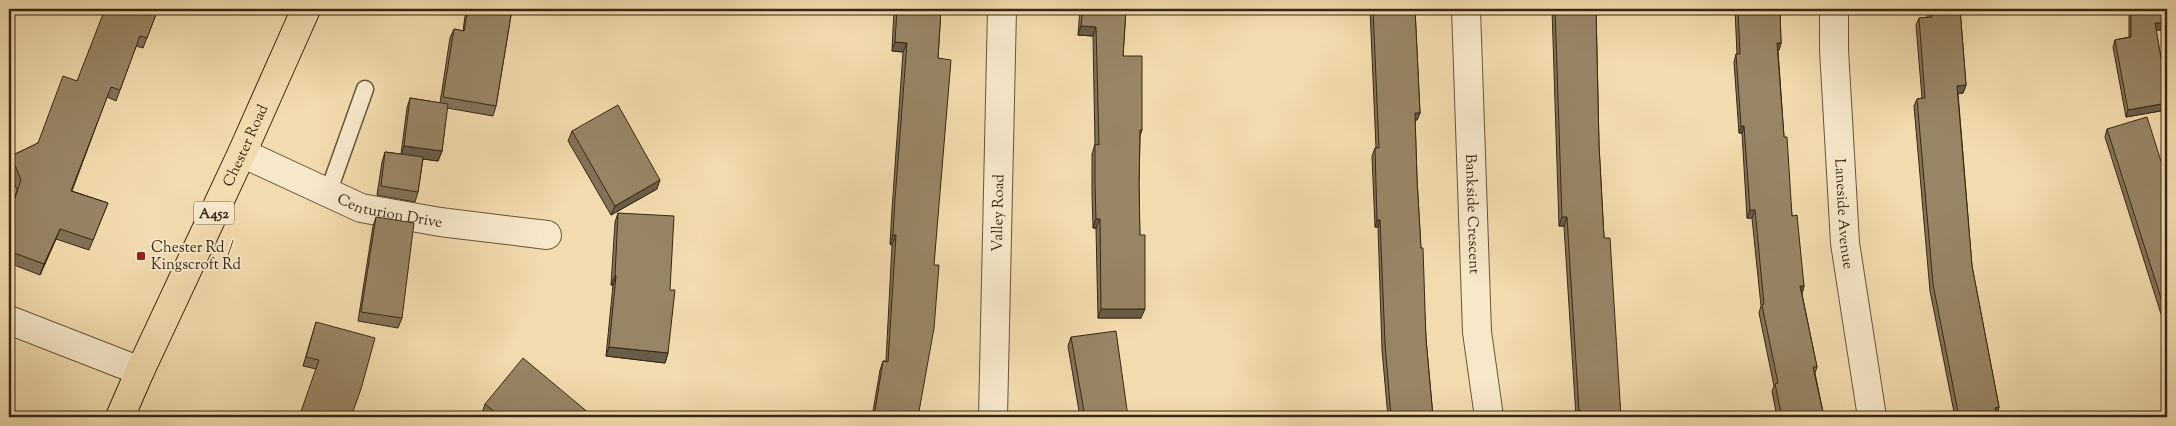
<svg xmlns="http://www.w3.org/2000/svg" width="2176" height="426" viewBox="0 0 2176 426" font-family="'Sorts Mill Goudy',serif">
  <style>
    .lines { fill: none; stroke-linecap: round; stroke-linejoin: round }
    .service-casing { stroke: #65553b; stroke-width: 19 }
    .minor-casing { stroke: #65553b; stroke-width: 30 }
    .trunk-casing { stroke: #362815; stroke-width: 30 }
    .service { stroke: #f7e8ca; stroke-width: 16 }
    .minor { stroke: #f7e8ca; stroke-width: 28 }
    .trunk { stroke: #f2dbae; stroke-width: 28 }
    .wall { fill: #837257; stroke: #362815 }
    .shaded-wall { fill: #6a5d47; stroke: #362815 }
    .building { fill: #988565; stroke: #362815 }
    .poi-dot { fill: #8f2418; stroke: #f7e8ca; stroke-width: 2 }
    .labels { text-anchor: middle; stroke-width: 4; stroke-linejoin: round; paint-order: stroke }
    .shield { fill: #f7e8ca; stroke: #70624b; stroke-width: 1 }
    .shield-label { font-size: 14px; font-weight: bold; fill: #362815 }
    .street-label { font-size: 15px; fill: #362815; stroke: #f7e8ca }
    .poi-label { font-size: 15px; fill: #362815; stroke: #f7e8ca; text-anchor: start }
  </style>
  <rect width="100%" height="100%" fill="#f2dbae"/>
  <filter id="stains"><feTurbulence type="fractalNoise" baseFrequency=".004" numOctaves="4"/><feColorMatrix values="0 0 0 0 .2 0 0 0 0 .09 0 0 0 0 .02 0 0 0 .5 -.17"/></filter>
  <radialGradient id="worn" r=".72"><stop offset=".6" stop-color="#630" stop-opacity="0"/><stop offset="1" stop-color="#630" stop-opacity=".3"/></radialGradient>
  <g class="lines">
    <defs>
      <polyline id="service" points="328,193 365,89"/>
      <g id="minor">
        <path id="s1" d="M 1466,9 L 1477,332 L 1489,417"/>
        <path id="s2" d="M 1834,9 L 1834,49 L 1845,243 L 1872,417"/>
        <path id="s3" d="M 242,153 L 361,208 L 440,222 L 547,235"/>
        <polyline points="9,320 140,371"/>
        <path id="s4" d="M 993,417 L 1002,9"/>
      </g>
      <g id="trunk">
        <path id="s5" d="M 120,417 L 140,371 L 242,153 L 306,9"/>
      </g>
    </defs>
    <!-- service casing -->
    <use href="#service" class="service-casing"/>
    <!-- minor casing -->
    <use href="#minor" class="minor-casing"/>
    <!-- trunk casing -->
    <use href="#trunk" class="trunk-casing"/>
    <!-- service -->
    <use href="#service" class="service"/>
    <!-- minor -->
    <use href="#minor" class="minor"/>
    <!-- trunk -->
    <use href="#trunk" class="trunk"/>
  </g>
  <!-- wall -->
  <g class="wall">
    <polygon points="158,9 143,48 136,46 116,101 107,97 72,191 108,203 89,250 56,239 40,275 9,263 9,215 17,190 9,170 9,162 11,156 38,143 77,81"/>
    <polygon points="466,9 512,9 496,106 493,116 447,108 442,151 438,161 423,159 418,192 415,202 377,195 382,162 385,152 401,154 407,108 410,98 440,103 450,38 454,29 463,31"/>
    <polygon points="894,9 941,9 938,58 918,417 872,417 880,370 883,361 886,361 892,245 890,244 892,209 903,52 892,51"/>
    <polygon points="1080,9 1126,9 1123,56 1142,130 1140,136 1139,184 1141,318 1098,318 1096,228 1093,228 1092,193 1092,154 1095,144 1093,36 1078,35"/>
    <polygon points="1370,9 1415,9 1420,113 1417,120 1415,120 1417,179 1426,339 1433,417 1388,417 1382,350 1378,227 1375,227 1372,156 1375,148 1376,148"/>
    <polygon points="1552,9 1596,9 1599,145 1604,238 1621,417 1576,417 1564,226 1559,226"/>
    <polygon points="1735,9 1780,9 1781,43 1779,50 1778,50 1784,137 1792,216 1804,286 1802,294 1817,367 1815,373 1824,417 1777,417 1772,391 1774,386 1759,313 1761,306 1752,218 1747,218 1742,133 1739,133 1734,62 1736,54 1737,54"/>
    <polygon points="1927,9 1960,9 1966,85 1963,93 1958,93 1972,266 1999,407 1997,414 1998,417 1955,417 1930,291 1914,106 1917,99 1922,98 1916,25 1919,18 1928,17"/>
    <polygon points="2129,9 2167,9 2167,30 2156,30 2167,93 2167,107 2166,110 2126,117 2113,47 2115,40 2129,37"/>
    <polygon points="2107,129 2167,180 2167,333 2105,137"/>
    <polygon points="572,131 657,189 611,215 568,141"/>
    <polygon points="618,213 668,353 665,363 606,356 613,285 611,285 615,222"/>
    <polygon points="376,217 402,318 398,328 358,321 373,226"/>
    <polygon points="316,322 351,417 316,369 303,366"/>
    <polygon points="1071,337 1128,417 1080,417 1068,346"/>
    <polygon points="485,404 590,414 589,417 487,417 482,413"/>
  </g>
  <!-- shaded-wall -->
  <g class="shaded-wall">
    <polygon points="2155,23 2167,23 2167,30 2152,30"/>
    <polygon points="1081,26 1096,27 1093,36 1078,35"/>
    <polygon points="895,42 907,43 903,52 892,51"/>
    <polygon points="1777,43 1781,43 1779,50 1774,50"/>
    <polygon points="1966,85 1963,93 1955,94 1957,86"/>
    <polygon points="2167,103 2166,110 2126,117 2128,110"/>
    <polygon points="1415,113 1420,113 1417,120 1412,121"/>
    <polygon points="1741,126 1744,126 1742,133 1739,133"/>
    <polygon points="404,146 442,151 438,161 401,156"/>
    <polygon points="660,180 657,189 611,215 615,206"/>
    <polygon points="1750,210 1755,210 1752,218 1747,218"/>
    <polygon points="1562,217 1567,217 1564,226 1559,226"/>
    <polygon points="1096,219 1100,219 1096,228 1093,228"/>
    <polygon points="1377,220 1380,220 1378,227 1375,227"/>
    <polygon points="60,229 56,239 40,275 44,264"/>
    <polygon points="893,235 896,235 892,245 890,244"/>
    <polygon points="615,276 616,276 613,285 611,285"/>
    <polygon points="1800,286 1804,286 1802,294"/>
    <polygon points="1101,309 1145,309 1141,318 1098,318"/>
    <polygon points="609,347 668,353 665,363 606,356"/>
    <polygon points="1999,407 1997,414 1995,408"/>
    <polygon points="1579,411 1581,411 1579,417 1577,417"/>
  </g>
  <!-- building -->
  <g class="building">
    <polygon points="105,9 158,9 147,38 140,36 120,90 111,87 71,191 108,203 93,240 60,229 44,264 9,251 9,216 21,180 11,156 38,143 63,76 77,81"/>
    <polygon points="468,9 512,9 496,106 443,97 454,29 464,31"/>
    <polygon points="897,9 941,9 938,58 951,60 934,265 939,265 934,328 918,417 874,417 883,361 888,362 896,235 893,235 895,199 907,43 895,42"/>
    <polygon points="1083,9 1126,9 1123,56 1142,56 1142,130 1140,130 1139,184 1140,235 1145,235 1145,309 1101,309 1100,219 1096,219 1095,184 1095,144 1099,145 1096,27 1081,26"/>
    <polygon points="1373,9 1415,9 1420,113 1415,113 1417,179 1421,248 1423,248 1426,339 1433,417 1391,417 1385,343 1380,220 1377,220 1375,148 1379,148"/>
    <polygon points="1555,9 1596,9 1599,145 1604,238 1610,238 1621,417 1581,417 1581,411 1579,411 1567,217 1562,217"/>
    <polygon points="1738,9 1780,9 1781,43 1777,43 1784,137 1787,137 1792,216 1797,215 1804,286 1800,286 1817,367 1813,367 1824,417 1782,417 1775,384 1778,383 1762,305 1764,304 1755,210 1750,210 1744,126 1741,126 1736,54 1740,54"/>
    <polygon points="1931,9 1960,9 1966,85 1957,86 1972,266 1999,407 1995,408 1998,417 1959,417 1933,284 1917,99 1925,98 1919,18 1932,17"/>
    <polygon points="2131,9 2167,9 2167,23 2155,23 2167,93 2167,103 2128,110 2115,40 2131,37"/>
    <polygon points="410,98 448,104 442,151 404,146"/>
    <polygon points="618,105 660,180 615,206 572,131"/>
    <polygon points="2147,117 2167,180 2167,317 2107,129"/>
    <polygon points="385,152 423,157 418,192 381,186"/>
    <polygon points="618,213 674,216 670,290 675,290 668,353 609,347 616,276 615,276"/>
    <polygon points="376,217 414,223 402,318 361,312"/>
    <polygon points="316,322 375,338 361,389 351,417 299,417 319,360 306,357"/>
    <polygon points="1116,331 1128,417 1085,417 1071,337"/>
    <polygon points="523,358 590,414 588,417 501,417 485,404"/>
  </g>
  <!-- markers -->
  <rect class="poi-dot" x="136" y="251" width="10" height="10" rx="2.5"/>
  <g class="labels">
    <!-- shield labels -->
    <rect class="shield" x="194" y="201.5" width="40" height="23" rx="4"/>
    <g class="shield-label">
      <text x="214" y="218">A452</text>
    </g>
    <!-- street labels -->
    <g class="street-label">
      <text dy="5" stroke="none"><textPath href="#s5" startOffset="299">Chester Road</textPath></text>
      <text dy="5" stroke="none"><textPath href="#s3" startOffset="160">Centurion Drive</textPath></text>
      <text dy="5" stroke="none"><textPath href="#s4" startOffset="204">Valley Road</textPath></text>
      <text dy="5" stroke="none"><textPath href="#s1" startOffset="205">Bankside Crescent</textPath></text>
      <text dy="5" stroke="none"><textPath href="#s2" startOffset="205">Laneside Avenue</textPath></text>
    </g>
    <!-- poi labels -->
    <g class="poi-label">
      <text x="151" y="252">Chester Rd /<tspan x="151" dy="17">Kingscroft Rd</tspan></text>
    </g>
  </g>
  <!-- margin -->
  <rect width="2176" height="426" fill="none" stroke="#f2dbae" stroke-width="30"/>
  <rect x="10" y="10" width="2156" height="406" fill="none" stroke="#362815" stroke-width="2.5"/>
  <rect x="15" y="15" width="2146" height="396" fill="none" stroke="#362815"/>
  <rect width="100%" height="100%" filter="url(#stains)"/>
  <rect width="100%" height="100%" fill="url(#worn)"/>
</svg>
